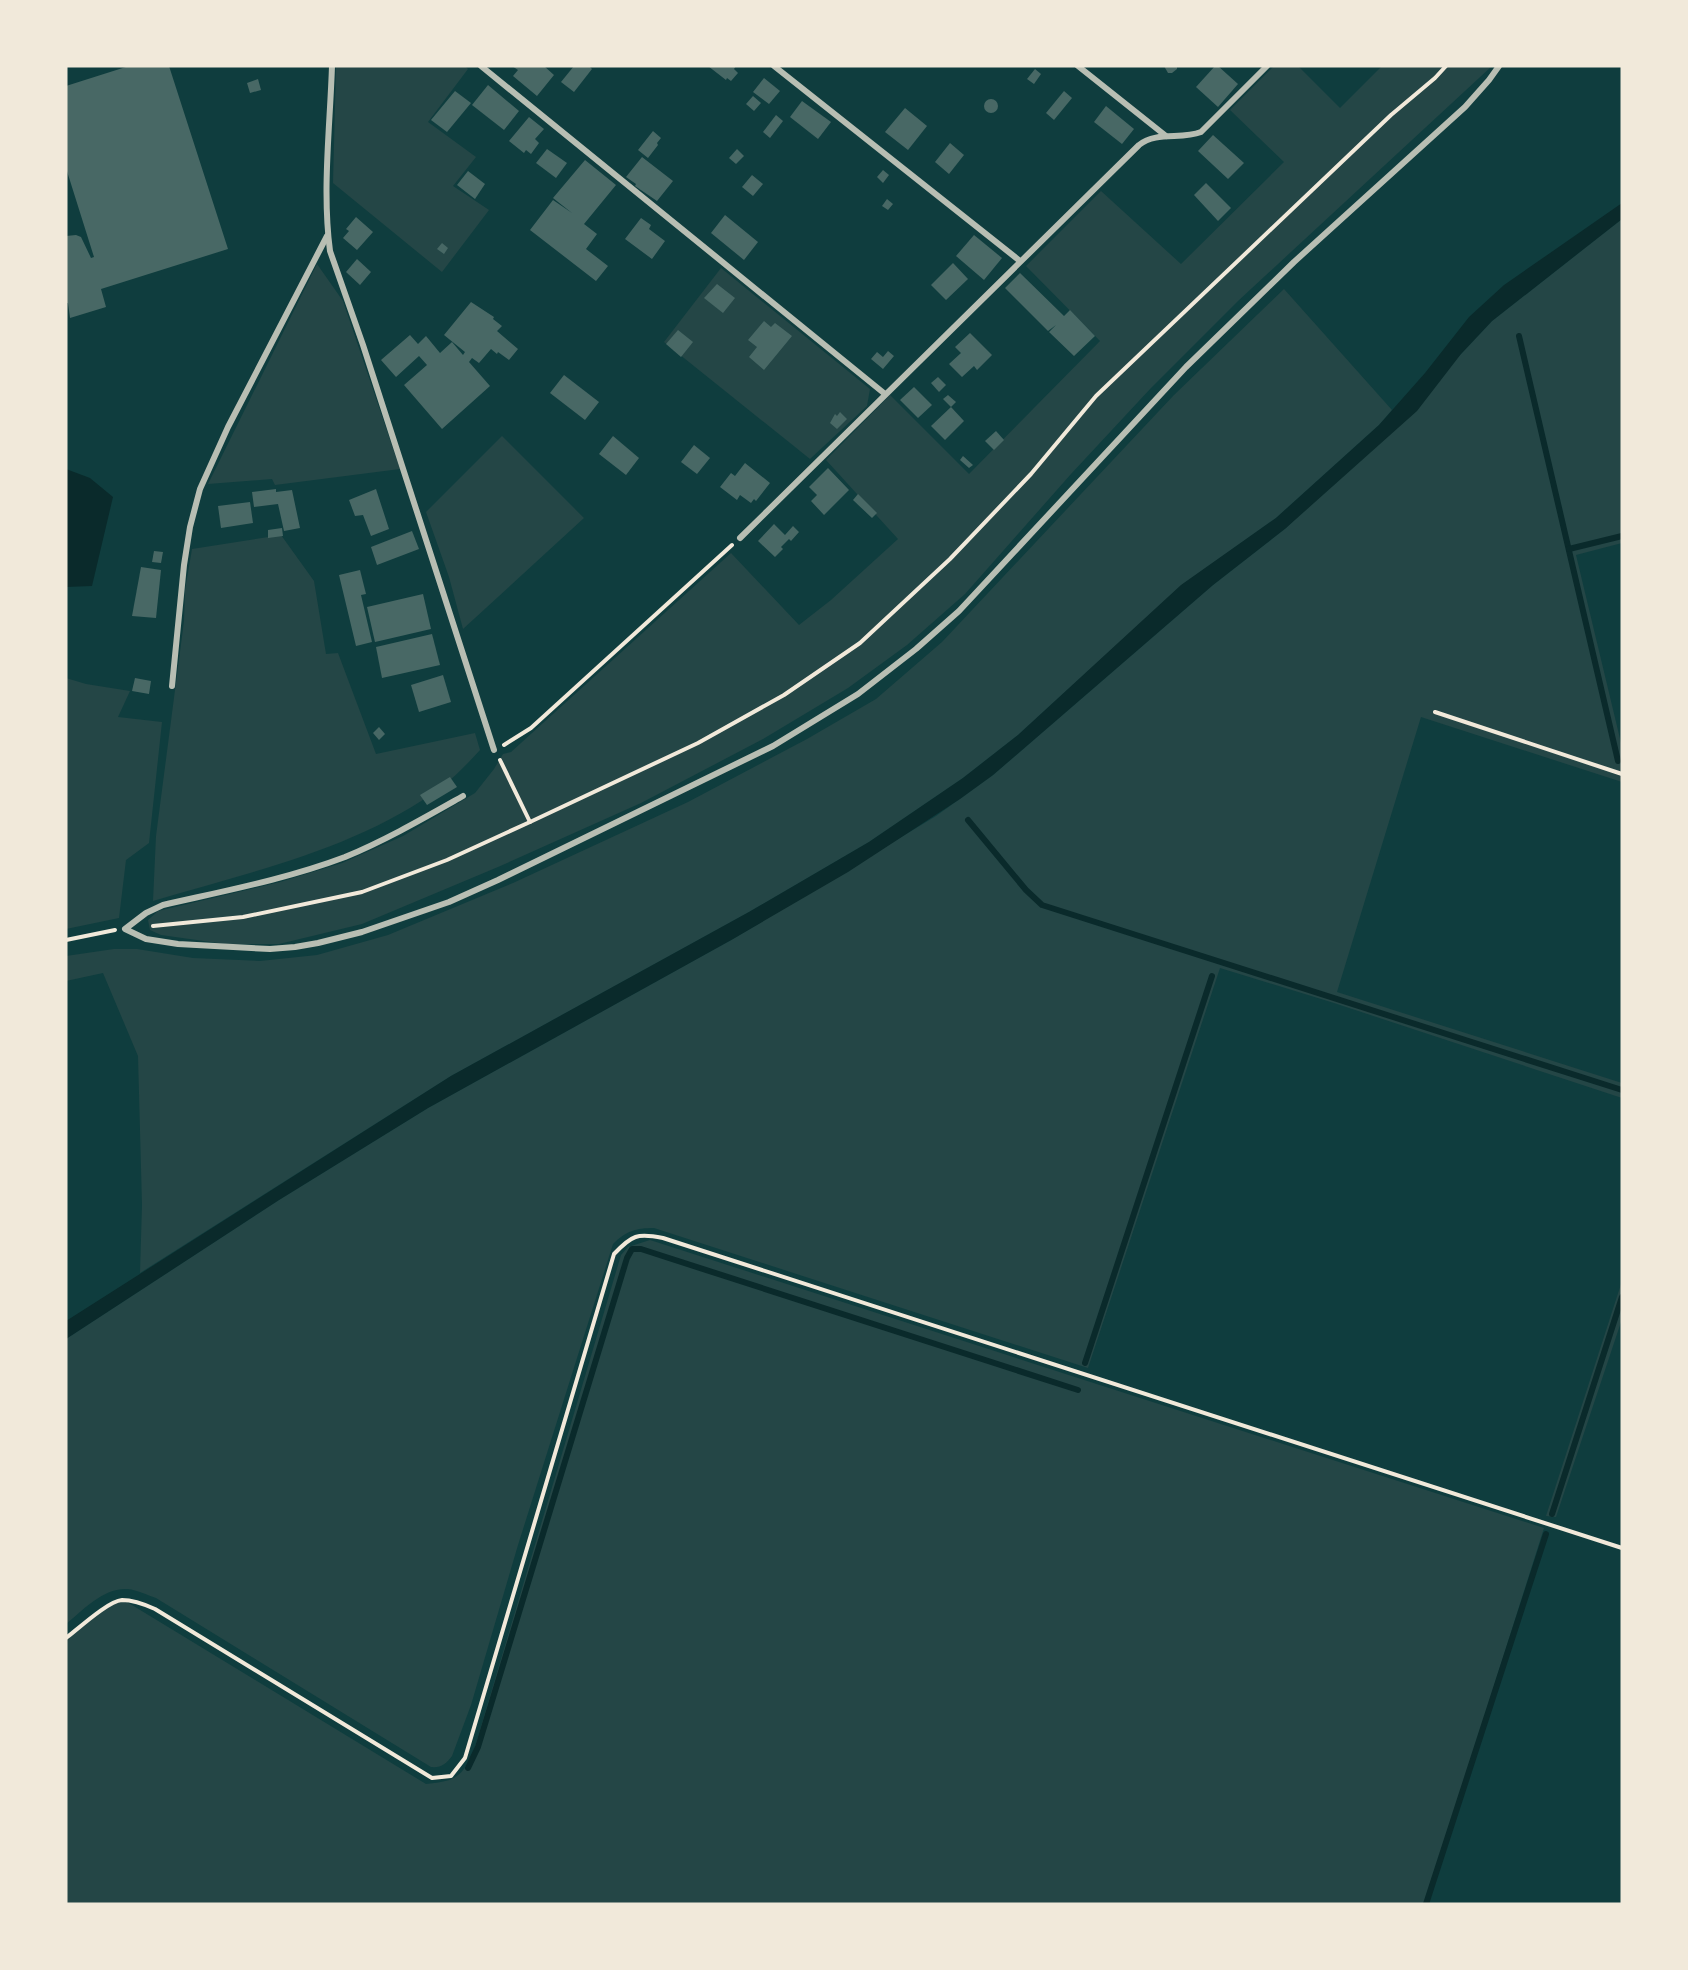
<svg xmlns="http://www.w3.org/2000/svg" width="1688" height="1970" viewBox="0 0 1688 1970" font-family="'Roboto Condensed',sans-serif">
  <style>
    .green { fill: #244646 }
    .water { fill: #0a2a2b }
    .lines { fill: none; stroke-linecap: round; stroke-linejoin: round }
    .stream { stroke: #0a2a2b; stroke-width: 6 }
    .building { fill: #486865 }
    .path { stroke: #f1e9da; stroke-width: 4 }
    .minor { stroke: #b8beb3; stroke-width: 6 }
  </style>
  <rect width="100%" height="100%" fill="#0f3d3e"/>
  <!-- green -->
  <g class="green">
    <polygon points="336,66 465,66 468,69 428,122 476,157 453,186 489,210 442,272 333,183"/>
    <polygon points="1274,66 1298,66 1340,108 1382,66 1492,66 1238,301 1151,388 1071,474 965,594 907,645 848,688 763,739 641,803 498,867 362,924 279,944 225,944 161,935 150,930 148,920 158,911 280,882 342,863 403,836 475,793 494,769 503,754 511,752 731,553 799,625 831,600 898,539 826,460 890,395 969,474 1100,341 1026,266 1101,191 1181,264 1284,162 1230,110"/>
    <path d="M 1622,219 L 1622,543 L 1576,555 L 1622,747 L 1622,782 L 1421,717 L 1337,992 L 1622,1083 L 1622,1098 L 1334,1003 L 1220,968 L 1088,1368 L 654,1228 C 636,1228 626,1231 613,1244 L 518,1545 L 471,1705 L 452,1756 C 446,1764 441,1768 431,1767 L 156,1598 C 147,1595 137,1590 128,1589 C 104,1587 83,1610 66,1624 L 66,1339 L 279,1200 L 428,1108 L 733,939 L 936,816 L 993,775 L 1213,585 L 1286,528 L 1461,354 L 1492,321 Z"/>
    <polygon points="317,264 343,301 400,469 275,485 272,479 208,484"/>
    <polygon points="721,268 870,389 867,406 810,459 664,342"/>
    <polygon points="1284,289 1392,410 1379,425 1276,518 1182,585 1018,735 963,778 869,842 749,912 451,1076 140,1273 142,1205 138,1056 103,973 66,981 66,956 114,949 137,949 193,958 260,961 317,955 388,935 513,883 688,802 807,739 876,699 942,642 1174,395"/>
    <polygon points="502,436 584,518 463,629 449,577 426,512"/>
    <path d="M 281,535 L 314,581 L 326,654 L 338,653 L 376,754 L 475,733 L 480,750 C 469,762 457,775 444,785 C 359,849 253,871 153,901 L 156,836 L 184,621 L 185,590 L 192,549 Z"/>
    <polygon points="66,678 86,684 130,691 118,717 162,722 149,843 126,860 119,918 66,929"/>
    <path d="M 650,1240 L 1544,1528 L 1425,1904 L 66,1904 L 66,1640 L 114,1602 L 127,1602 L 426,1784 C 455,1781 462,1778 474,1750 L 621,1255 L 628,1247 Z"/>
    <polygon points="1622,1281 1622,1319 1556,1517 1546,1516"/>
  </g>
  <!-- water -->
  <g class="water">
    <polygon points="1622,203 1622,219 1492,321 1461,354 1417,411 1286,528 1213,585 993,775 960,799 848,872 733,939 428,1108 279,1200 66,1339 66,1321 451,1076 749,912 869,842 963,778 1018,735 1181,585 1276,518 1379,425 1425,373 1469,317 1504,285"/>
    <polygon points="66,469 90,478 113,497 92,586 66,587"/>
  </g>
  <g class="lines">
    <!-- stream -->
    <g class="stream">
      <polyline points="1519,336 1618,761"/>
      <polyline points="1569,549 1622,536"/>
      <polyline points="968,820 1026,890 1042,905 1622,1090"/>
      <polyline points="1085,1363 1212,976"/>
      <polyline points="1552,1514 1622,1297"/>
      <polyline points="468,1768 478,1747 627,1258 632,1249 641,1249 1078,1390"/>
      <polyline points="1426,1904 1546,1534"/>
    </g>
  </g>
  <!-- building -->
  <g class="building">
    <polygon points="129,66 169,66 228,249 101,289 106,307 70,318 68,303 66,303 66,236 76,235 81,237 91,258 94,257 66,168 66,86"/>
    <polygon points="512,66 544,66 554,75 537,96 513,76 518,70"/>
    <polygon points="574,66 589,66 592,69 574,92 561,82"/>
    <polygon points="708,66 736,66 734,69 738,73 731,81 727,78 726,80"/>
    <polygon points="1164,66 1177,66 1177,69 1172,73 1168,73"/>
    <polygon points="1215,66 1218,66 1238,84 1218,107 1196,87"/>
    <polygon points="1035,69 1041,74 1034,84 1027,79"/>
    <polygon points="764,78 780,91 769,104 753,92"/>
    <polygon points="258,79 261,90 250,93 247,83"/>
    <polygon points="488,85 519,111 504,130 472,105"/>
    <polygon points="455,91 471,103 447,132 431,120"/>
    <polygon points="1064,91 1072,98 1054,120 1046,113"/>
    <polygon points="753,96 761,103 754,111 746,104"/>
    <circle cx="991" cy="106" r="7"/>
    <polygon points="802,101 831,122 818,139 790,117"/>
    <polygon points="1106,106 1134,129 1122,144 1094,122"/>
    <polygon points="905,108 927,126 908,150 885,132"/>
    <polygon points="776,115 783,121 770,138 763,132"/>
    <polygon points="529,117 544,129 535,139 539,143 531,154 526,150 524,153 509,141"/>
    <polygon points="653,131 661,138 657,143 658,145 648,158 638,150"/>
    <polygon points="1213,135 1244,163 1228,179 1198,151"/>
    <polygon points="950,143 964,155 949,174 935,162"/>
    <polygon points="547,149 567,163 556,178 536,163"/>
    <polygon points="737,149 744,156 736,164 729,158"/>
    <polygon points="642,157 673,181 657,201 635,186 636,184 626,177"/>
    <polygon points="585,160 616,185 584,224 597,234 586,249 608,266 596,281 530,230 553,200 572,213 553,198"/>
    <polygon points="883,170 889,175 883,183 877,177"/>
    <polygon points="468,171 485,184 475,199 457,185"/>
    <polygon points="752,175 763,184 753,196 742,187"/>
    <polygon points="1206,183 1231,208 1218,221 1194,195"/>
    <polygon points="887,199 893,204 888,210 882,206"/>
    <polygon points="725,215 758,242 744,260 711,233"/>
    <polygon points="356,217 373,232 357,250 343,238 349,231 346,229"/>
    <polygon points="641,218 651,225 649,229 665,241 652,259 625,239"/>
    <polygon points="974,235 1002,258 984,280 956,256"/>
    <polygon points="442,243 448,248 444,254 437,249"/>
    <polygon points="357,259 371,272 360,285 346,272"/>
    <polygon points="953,263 968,279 946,300 931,285"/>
    <polygon points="1020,273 1064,316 1070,310 1095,336 1074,356 1049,332 1056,325 1048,331 1005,288"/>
    <polygon points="717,284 735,298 723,313 704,298"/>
    <polygon points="471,302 494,317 493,319 502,326 497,331 518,349 509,360 498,352 497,354 491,349 479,363 472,358 469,362 490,386 442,429 404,385 427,365 419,356 396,377 381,360 410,335 418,344 426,336 440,353 452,342 463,355 465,352 444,335"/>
    <polygon points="764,321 771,327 775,323 792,336 764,370 749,357 757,347 748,340"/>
    <polygon points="678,330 693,342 681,357 666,344"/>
    <polygon points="970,333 992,355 977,370 974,366 962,377 949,364 961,353 955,347"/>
    <polygon points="888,351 894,356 883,369 871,359 877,352 883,357"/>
    <polygon points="564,375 599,402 585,420 550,393"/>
    <polygon points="938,377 946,385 939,392 931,383"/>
    <polygon points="914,387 932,405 918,418 900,400"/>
    <polygon points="948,395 956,402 951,407 943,399"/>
    <polygon points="951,407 964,421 945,440 931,426"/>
    <polygon points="840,412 847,419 837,429 830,423 835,414 837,416"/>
    <polygon points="996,431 1004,440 994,450 985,441"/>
    <polygon points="613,436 639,458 626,475 599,454"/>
    <polygon points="694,445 710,458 697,474 681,462"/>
    <polygon points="963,456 973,465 969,468 960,460"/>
    <polygon points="745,463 770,483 756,501 754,499 751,503 740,495 737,500 720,487 731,473 735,476"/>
    <polygon points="828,468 849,490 824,515 811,501 817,495 809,487"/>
    <polygon points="276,489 276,492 292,490 300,528 284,531 278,504 254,507 252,492"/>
    <polygon points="376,489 389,529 371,536 363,515 355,516 349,500"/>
    <polygon points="858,494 877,513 872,518 853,500"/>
    <polygon points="250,502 253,523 221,528 218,506"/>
    <polygon points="774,524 785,535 793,526 799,532 791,541 789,539 781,547 783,549 775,557 758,541"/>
    <polygon points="282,528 283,536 268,538 268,530"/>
    <polygon points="412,531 419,549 377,565 371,547"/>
    <polygon points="154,551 163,552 161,563 152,562"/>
    <polygon points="141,567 161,570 156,618 132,616"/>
    <polygon points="360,570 366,594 361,595 372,642 356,646 339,575"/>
    <polygon points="423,594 431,629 375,642 367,607"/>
    <polygon points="432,634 440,665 382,678 376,647"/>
    <polygon points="443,675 451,702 419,712 411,685"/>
    <polygon points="135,678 151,681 149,694 132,691"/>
    <polygon points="379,727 385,734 379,740 373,733"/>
    <polygon points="450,777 457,787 427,805 420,795"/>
  </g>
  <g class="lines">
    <!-- path -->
    <g class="path">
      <polyline points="1435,712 1622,774"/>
      <polyline points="504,745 531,728 732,545"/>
      <polyline points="500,760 530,822"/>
      <polyline points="153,926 243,917 362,892 447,860 530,822 698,743 784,695 860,643 950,559 1031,474 1096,396 1391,115 1435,78 1446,66"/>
      <polyline points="66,940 115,930"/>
      <path d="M 66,1638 C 78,1629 108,1601 122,1600 C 134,1600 144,1604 155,1609 L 432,1778 L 451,1776 L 465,1758 L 614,1254 C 632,1235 637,1233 663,1238 L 1622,1548"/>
    </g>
    <!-- minor -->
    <g class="minor">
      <path d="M 332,66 C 330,127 322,191 330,251 L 363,345 L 494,750"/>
      <polyline points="481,66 885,394"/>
      <polyline points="774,66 1020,261"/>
      <polyline points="1078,66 1166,136"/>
      <path d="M 740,538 L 1139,145 C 1157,131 1181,140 1201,132 L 1267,66"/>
      <polyline points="172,686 184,565 190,527 200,489 228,427 327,236"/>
      <path d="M 463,796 C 424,818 386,840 345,857 C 287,879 224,891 163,905 L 146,913 L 125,929 L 146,939 L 178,944 L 270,949 L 295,947 L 318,943 L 362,932 L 449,902 L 498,880 L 773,746 L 858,694 L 916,649 L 959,611 L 1186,367 L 1294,262 L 1465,107 L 1489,80 L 1499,66"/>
    </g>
  </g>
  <!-- border -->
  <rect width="1688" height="1970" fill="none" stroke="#f1e9da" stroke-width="135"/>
</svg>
